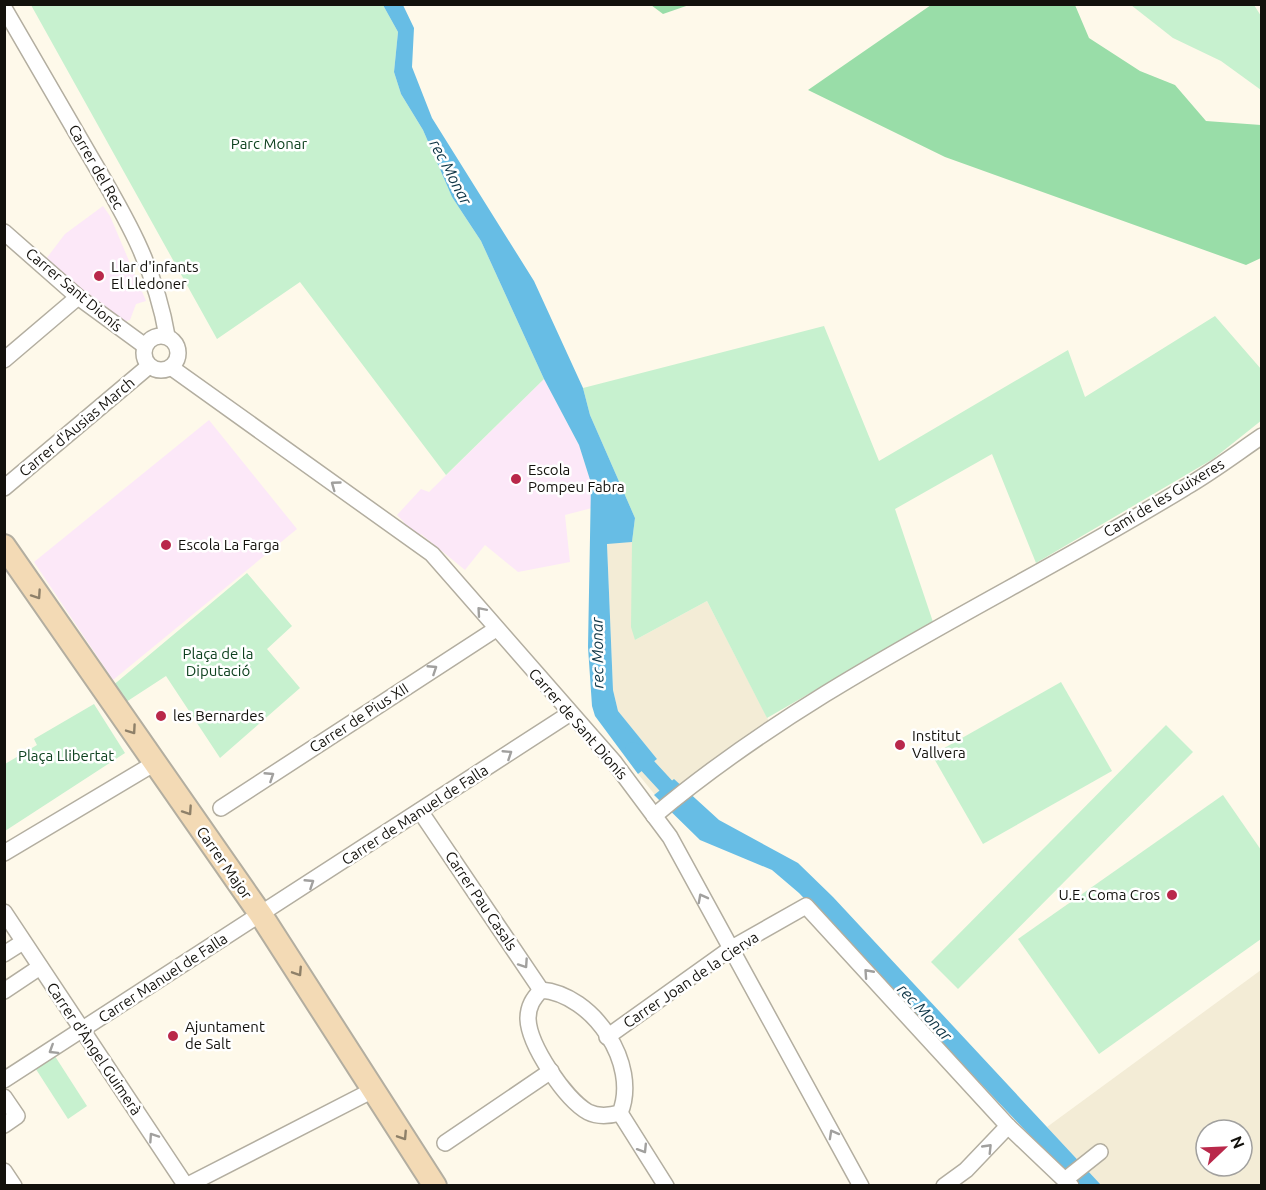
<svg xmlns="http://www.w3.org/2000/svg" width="1266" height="1190" viewBox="0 0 1266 1190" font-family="Ubuntu,sans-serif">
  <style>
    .built { fill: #f3ecd6; fill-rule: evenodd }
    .education { fill: #fce8f8 }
    .green { fill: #c7f1cf }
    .forest { fill: #99dda8 }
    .water { fill: #67bde5 }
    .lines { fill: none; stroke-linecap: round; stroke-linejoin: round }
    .canal { stroke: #67bde5; stroke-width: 16 }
    .street-casing { stroke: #b3aea0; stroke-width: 18 }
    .secondary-casing { stroke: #b3aea0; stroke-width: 26 }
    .street { stroke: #fff; stroke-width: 15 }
    .secondary { stroke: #f3dab5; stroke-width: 22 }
    .oneway { stroke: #a1a09e }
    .oneway2 { stroke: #8e8069 }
    .poi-dot { fill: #b9284a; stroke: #fff; stroke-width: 2 }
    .labels { text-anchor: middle; stroke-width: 5; stroke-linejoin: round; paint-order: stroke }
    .park-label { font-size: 15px; fill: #0e411f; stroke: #fff }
    .street-label { font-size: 15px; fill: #13110c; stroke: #fff }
    .poi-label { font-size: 15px; fill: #13110c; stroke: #fff; text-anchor: start }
    .water-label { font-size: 16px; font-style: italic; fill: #0e3546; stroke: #fff }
  </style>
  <rect width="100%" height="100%" fill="#fef9ea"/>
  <!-- built -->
  <g class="built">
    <polygon points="632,542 635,640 707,601 773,729 665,807 638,774 657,759 618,711 613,690 607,543"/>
    <path d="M 1261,970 L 1261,1185 L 1101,1185 L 1047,1127 ZM 1206,1130 L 1242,1130 L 1242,1166 L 1206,1166 Z"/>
  </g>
  <!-- education -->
  <g class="education">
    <polygon points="103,206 110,216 146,301 136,304 130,320 122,322 86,297 46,259 65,234"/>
    <polygon points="544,379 579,445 591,483 592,508 565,515 570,562 518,572 485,545 465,570 421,534 417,538 405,528 404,522 397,515 421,489 429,492"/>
    <polygon points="209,420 297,529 113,680 34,562"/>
  </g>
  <!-- green -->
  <g class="green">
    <polygon points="31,5 383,5 398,32 394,72 401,94 423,130 452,197 481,241 544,379 446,475 300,282 217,339"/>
    <polygon points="1131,5 1254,5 1261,16 1261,90 1221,61 1173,38"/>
    <polygon points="1215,316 1261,369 1262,420 1213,459 1036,563 992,454 895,509 933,622 767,718 707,601 635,640 631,627 632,542 635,518 590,415 583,388 824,326 879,461 1068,350 1085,397"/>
    <polygon points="247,573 292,626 267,649 300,688 220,758 166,676 123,704 111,687"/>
    <polygon points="1061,682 1112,771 983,844 932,755"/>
    <polygon points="94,704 125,753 5,831 5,764 37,745 34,739"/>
    <polygon points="1166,725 1193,752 958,989 931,962"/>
    <polygon points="1223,795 1261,850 1261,939 1099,1054 1018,939"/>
    <polygon points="51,1050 87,1106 68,1119 32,1063"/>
  </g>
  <!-- forest -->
  <g class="forest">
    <polygon points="651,5 689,5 663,14"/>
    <polygon points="931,5 1075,5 1089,38 1140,71 1175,85 1206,121 1261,125 1261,258 1246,265 945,157 808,90"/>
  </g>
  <!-- water -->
  <g class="water">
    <polygon points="383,5 403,5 414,28 412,67 432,118 534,281 583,388 590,415 635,518 632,542 607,544 613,690 618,711 657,759 638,774 595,716 592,706 588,647 591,483 579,445 544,379 481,241 452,197 423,130 401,94 394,72 398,32"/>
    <polygon points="674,779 719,820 798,863 833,897 1101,1185 1062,1185 1064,1171 799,893 772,870 700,840 654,795"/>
  </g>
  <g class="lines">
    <!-- canal -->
    <polyline class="canal" points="633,750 680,801"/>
    <defs>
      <g id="street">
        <path d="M 4,8 C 32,56 60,104 87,151 C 123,212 155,265 167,336"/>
        <polyline points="4,232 78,297 145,346"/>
        <circle cx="161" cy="353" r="17"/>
        <polyline points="4,360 78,297"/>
        <polyline points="172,368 432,554 614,762 670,837 861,1186"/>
        <polyline points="4,488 149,366"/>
        <polyline points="221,808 496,629"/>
        <polyline points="420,811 541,990"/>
        <path d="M 654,816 C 814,681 1009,596 1186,487 C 1212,472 1237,453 1262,436"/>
        <polyline points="4,853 155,763"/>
        <polyline points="4,912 186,1186"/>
        <polyline points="4,954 23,942"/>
        <path d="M 541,990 C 593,994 640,1064 620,1113 C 609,1116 598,1117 588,1112 C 565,1099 529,1045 528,1019 C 528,1006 533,999 541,990 Z"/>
        <polyline points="4,991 40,967"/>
        <polyline points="607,1037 730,949 806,906 1008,1126 966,1170 944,1186"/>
        <polyline points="4,1080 569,714"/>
        <polyline points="4,1097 17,1116 4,1125"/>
        <polyline points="620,1113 666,1186"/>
        <polyline points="1008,1126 1071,1186"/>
        <polyline points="445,1143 551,1071"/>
        <polyline points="4,1171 14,1186"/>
        <polyline points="1066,1179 1100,1152"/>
        <polyline points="186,1186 373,1090"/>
      </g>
      <polyline id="secondary" points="4,546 261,915 435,1186"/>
    </defs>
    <!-- street casing -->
    <use href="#street" class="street-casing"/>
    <!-- secondary casing -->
    <use href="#secondary" class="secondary-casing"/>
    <!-- street -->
    <use href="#street" class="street"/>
    <!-- secondary -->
    <use href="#secondary" class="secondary"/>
  </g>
  <!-- one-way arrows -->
  <defs><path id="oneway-chevron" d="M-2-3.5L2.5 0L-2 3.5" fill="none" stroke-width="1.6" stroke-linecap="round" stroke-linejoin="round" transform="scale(1.5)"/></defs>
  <g class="oneway">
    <use href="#oneway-chevron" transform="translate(335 485) rotate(-144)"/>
    <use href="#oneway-chevron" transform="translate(481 611) rotate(-131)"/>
    <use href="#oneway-chevron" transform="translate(433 669) rotate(-33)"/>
    <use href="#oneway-chevron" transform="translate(508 754) rotate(-33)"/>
    <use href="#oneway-chevron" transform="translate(270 776) rotate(-33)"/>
    <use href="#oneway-chevron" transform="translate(310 883) rotate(-33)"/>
    <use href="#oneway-chevron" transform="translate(702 898) rotate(-118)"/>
    <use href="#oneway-chevron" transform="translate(524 964) rotate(56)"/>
    <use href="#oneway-chevron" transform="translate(868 973) rotate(-132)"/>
    <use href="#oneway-chevron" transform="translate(53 1050) rotate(148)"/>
    <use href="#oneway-chevron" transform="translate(833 1134) rotate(-119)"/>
    <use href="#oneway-chevron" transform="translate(153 1137) rotate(-124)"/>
    <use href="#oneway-chevron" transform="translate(988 1148) rotate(-46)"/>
    <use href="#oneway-chevron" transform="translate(643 1149) rotate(58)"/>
  </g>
  <g class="oneway2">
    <use href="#oneway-chevron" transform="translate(37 595) rotate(56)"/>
    <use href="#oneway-chevron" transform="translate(132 730) rotate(55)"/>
    <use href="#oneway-chevron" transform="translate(188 811) rotate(56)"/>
    <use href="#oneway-chevron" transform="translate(298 972) rotate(57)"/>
    <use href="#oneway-chevron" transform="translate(403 1136) rotate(57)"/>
  </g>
  <!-- markers -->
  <g class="poi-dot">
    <circle cx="99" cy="276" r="6"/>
    <circle cx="516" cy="479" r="6"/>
    <circle cx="166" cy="545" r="6"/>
    <circle cx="161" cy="716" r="6"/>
    <circle cx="900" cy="745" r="6"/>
    <circle cx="1172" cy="895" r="6"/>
    <circle cx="173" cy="1036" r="6"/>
  </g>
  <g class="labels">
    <!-- park labels -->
    <g class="park-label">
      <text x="269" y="149">Parc Monar</text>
      <text x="218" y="659">Plaça de la<tspan x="218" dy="17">Diputació</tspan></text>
      <text x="66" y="761">Plaça Llibertat</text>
    </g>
    <!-- street labels -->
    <g class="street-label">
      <text transform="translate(96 167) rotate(60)" y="5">Carrer del Rec</text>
      <text transform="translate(74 290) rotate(40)" y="5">Carrer Sant Dionís</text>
      <text transform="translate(77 427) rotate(-40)" y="5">Carrer d'Ausias March</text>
      <text transform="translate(1164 498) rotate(-31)" y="5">Camí de les Guixeres</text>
      <text transform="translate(359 718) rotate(-33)" y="5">Carrer de Pius XII</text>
      <text transform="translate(578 724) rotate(49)" y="5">Carrer de Sant Dionís</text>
      <text transform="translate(415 815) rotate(-33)" y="5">Carrer de Manuel de Falla</text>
      <text transform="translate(224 863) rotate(55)" y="5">Carrer Major</text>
      <text transform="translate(481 901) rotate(56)" y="5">Carrer Pau Casals</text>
      <text transform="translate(163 978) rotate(-33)" y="5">Carrer Manuel de Falla</text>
      <text transform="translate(691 980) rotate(-34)" y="5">Carrer Joan de la Cierva</text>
      <text transform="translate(94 1049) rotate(56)" y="5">Carrer d'Àngel Guimerà</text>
    </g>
    <!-- poi labels -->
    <g class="poi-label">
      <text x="111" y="272">Llar d'infants<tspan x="111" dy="17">El Lledoner</tspan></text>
      <text x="528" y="475">Escola<tspan x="528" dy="17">Pompeu Fabra</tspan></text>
      <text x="178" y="550">Escola La Farga</text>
      <text x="173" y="721">les Bernardes</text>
      <text x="912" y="741">Institut<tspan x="912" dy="17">Vallvera</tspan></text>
      <text x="1160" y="900" text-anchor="end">U.E. Coma Cros</text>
      <text x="185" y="1032">Ajuntament<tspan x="185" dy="17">de Salt</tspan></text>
    </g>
    <!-- water labels -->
    <g class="water-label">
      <text transform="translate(451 172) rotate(62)" y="6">rec Monar</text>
      <text transform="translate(597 653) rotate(-91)" y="6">rec Monar</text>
      <text transform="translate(925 1012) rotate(47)" y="6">rec Monar</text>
    </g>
  </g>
  <!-- border -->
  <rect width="1266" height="1190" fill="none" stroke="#13110c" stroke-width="12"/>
  <!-- north arrow -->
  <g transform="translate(1224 1148) rotate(67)"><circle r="28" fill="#ffffff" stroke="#a1a09e" stroke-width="1.5"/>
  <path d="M0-4.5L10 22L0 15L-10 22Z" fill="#b9284a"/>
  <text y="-9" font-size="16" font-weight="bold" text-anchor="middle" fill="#13110c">N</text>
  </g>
</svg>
